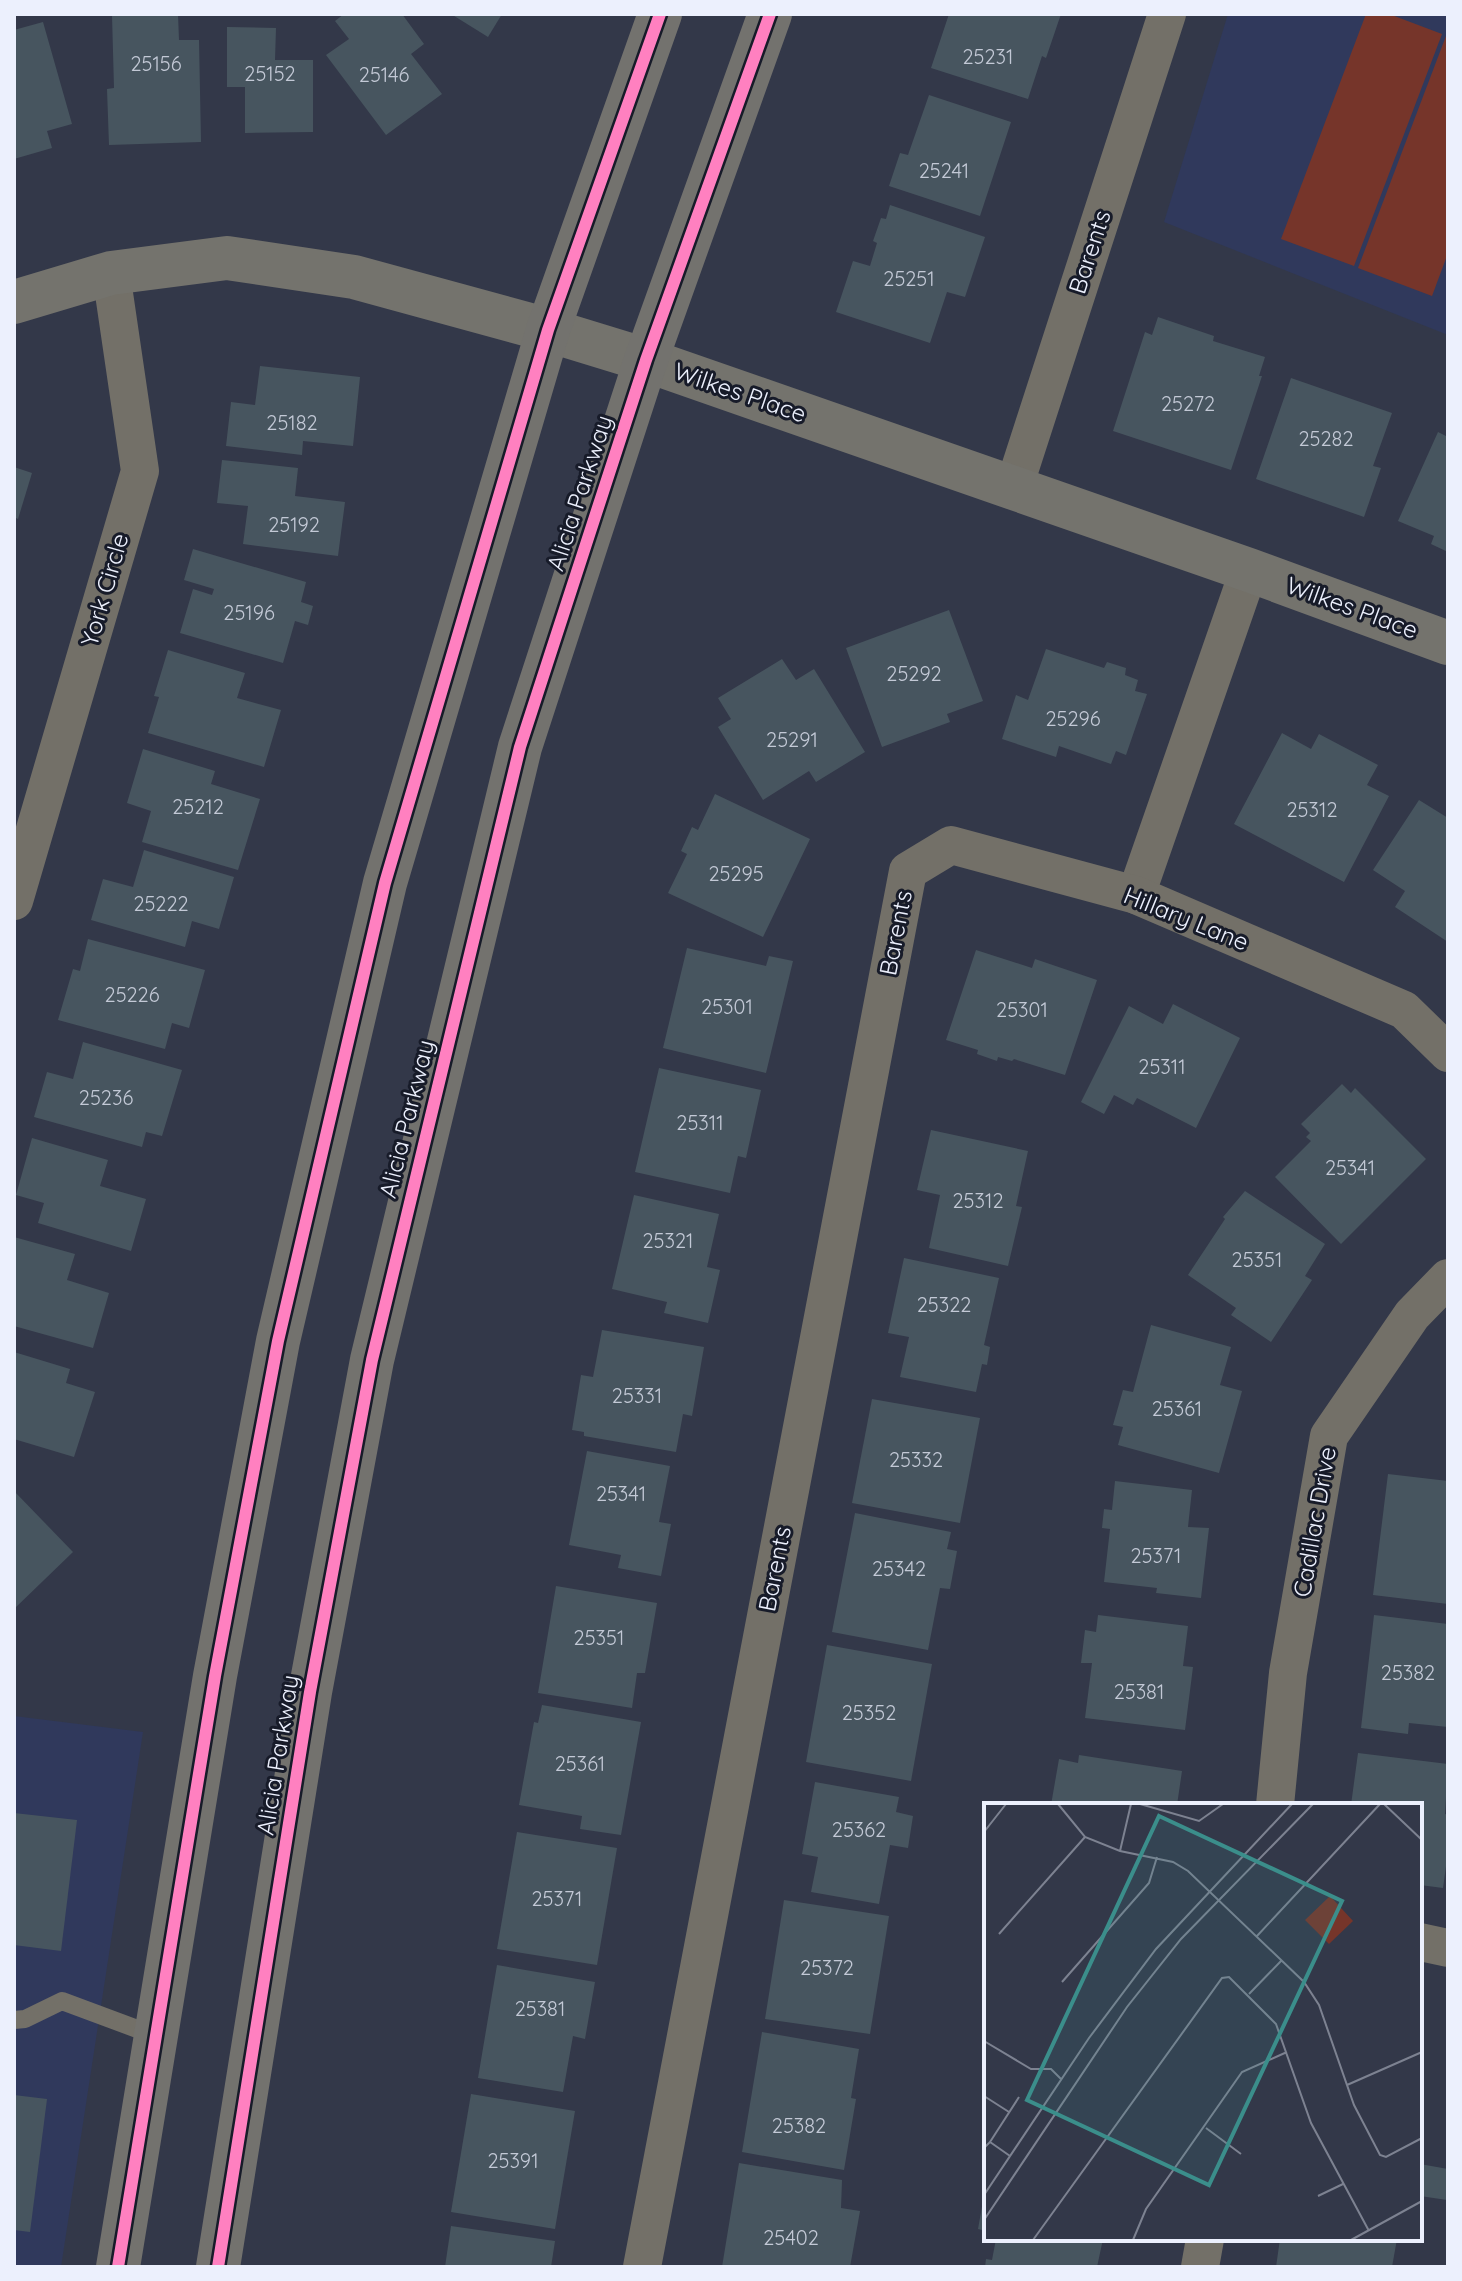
<svg xmlns="http://www.w3.org/2000/svg" width="1462" height="2281" viewBox="0 0 1462 2281" font-family="Quicksand,sans-serif">
  <style>
    .built { fill: #30395c }
    .green { fill: #76352a }
    .building { fill: #47555f }
    .lines { fill: none; stroke-linecap: round; stroke-linejoin: round }
    .lane { stroke: #737068; stroke-width: 18 }
    .street { stroke: #737068; stroke-width: 38 }
    .secondary { stroke: #74736d; stroke-width: 44 }
    .primary { stroke: #73726e; stroke-width: 44 }
    .cycleway-casing { stroke: #171b29; stroke-width: 17 }
    .cycleway { stroke: #ff80c0; stroke-width: 12 }
    .labels { text-anchor: middle; stroke-width: 6; stroke-linejoin: round; paint-order: stroke }
    .number-label { font-size: 20px; fill: #c3c9d6 }
    .street-label { font-size: 24px; fill: #ecf0fd; stroke: #171b29 }
    .inset-road { fill: none; stroke: #7d8291; stroke-width: 2 }
    .view { fill: #3b8e8b; fill-opacity: 0.15; stroke: #3b8e8b; stroke-width: 4 }
    .inset-edge { fill: none; stroke: #ecf0fd; stroke-width: 4 }
  </style>
  <rect width="100%" height="100%" fill="#333849"/>
  <!-- built -->
  <g class="built">
    <polygon points="1228,14 1448,14 1448,335 1164,222"/>
    <polygon points="14,1716 143,1732 61,2267 14,2267"/>
  </g>
  <!-- green -->
  <g class="green">
    <polygon points="1366,14 1389,14 1442,34 1354,266 1281,239"/>
    <polygon points="1446,36 1448,253 1432,296 1358,268"/>
  </g>
  <!-- building -->
  <g class="building">
    <polygon points="178,14 179,40 199,40 201,142 109,145 107,89 114,88 112,15"/>
    <polygon points="344,14 402,14 424,44 411,54 442,94 386,135 326,55 349,39 335,21"/>
    <polygon points="451,14 502,14 488,37"/>
    <polygon points="949,14 1061,14 1046,58 1042,56 1028,99 931,68"/>
    <polygon points="43,22 72,124 47,131 52,148 14,159 14,30"/>
    <polygon points="227,27 276,28 275,60 313,60 313,132 245,133 245,87 227,87"/>
    <polygon points="929,95 1011,122 980,216 889,186 900,153 908,155"/>
    <polygon points="890,205 985,237 965,297 947,292 930,343 836,312 853,261 870,266 877,243 873,241 881,218 886,219"/>
    <polygon points="1158,317 1214,336 1213,341 1265,357 1259,376 1262,376 1231,470 1113,431 1145,332 1152,335"/>
    <polygon points="260,366 360,377 353,446 303,441 302,455 226,446 231,402 255,405"/>
    <polygon points="1291,378 1392,413 1373,466 1381,468 1364,517 1256,479"/>
    <polygon points="1438,432 1448,437 1448,552 1431,544 1434,536 1398,521"/>
    <polygon points="222,460 298,468 295,496 345,502 338,556 243,544 248,506 217,503"/>
    <polygon points="14,467 32,473 18,519 14,517"/>
    <polygon points="193,549 306,582 301,602 313,606 308,625 295,621 283,663 180,633 193,589 212,595 214,589 184,580"/>
    <polygon points="949,610 983,701 947,714 950,722 882,747 846,648"/>
    <polygon points="1046,649 1104,668 1107,662 1126,668 1125,675 1138,680 1135,691 1147,694 1126,755 1116,751 1111,764 1059,746 1056,757 1002,739 1016,695 1028,700"/>
    <polygon points="168,650 245,673 237,698 281,710 264,767 148,733 159,697 154,696"/>
    <polygon points="782,659 796,680 814,669 865,752 816,782 809,771 763,800 718,727 731,719 718,698"/>
    <polygon points="1282,733 1311,749 1319,734 1378,765 1367,785 1389,796 1344,882 1234,824"/>
    <polygon points="143,749 215,771 211,784 260,799 238,870 142,842 151,811 127,803"/>
    <polygon points="715,794 810,839 763,937 668,893 687,854 681,851 692,827 698,830"/>
    <polygon points="1419,800 1448,818 1448,942 1395,907 1405,891 1373,870"/>
    <polygon points="144,850 234,877 219,929 192,921 185,947 91,920 103,879 133,887"/>
    <polygon points="88,939 205,970 189,1028 172,1023 165,1049 58,1020 73,969 80,971"/>
    <polygon points="687,948 766,966 769,956 793,961 766,1073 663,1048"/>
    <polygon points="976,950 1032,968 1035,959 1097,980 1065,1075 1014,1059 1012,1061 998,1057 997,1061 977,1054 978,1050 946,1040"/>
    <polygon points="1173,1004 1240,1038 1196,1128 1137,1098 1133,1105 1114,1095 1104,1114 1081,1102 1129,1006 1163,1024"/>
    <polygon points="83,1042 182,1070 162,1136 146,1132 142,1147 34,1117 47,1072 73,1079"/>
    <polygon points="659,1068 761,1090 746,1158 738,1156 730,1193 635,1172"/>
    <polygon points="1342,1084 1351,1093 1355,1088 1426,1159 1341,1244 1275,1177 1311,1141 1306,1137 1310,1133 1301,1124"/>
    <polygon points="931,1130 1028,1151 1016,1206 1022,1207 1008,1266 929,1248 940,1195 917,1190"/>
    <polygon points="32,1138 108,1160 100,1186 146,1199 131,1251 38,1223 44,1203 16,1195"/>
    <polygon points="1245,1191 1325,1244 1305,1276 1312,1280 1271,1342 1231,1315 1236,1308 1188,1275 1225,1219 1223,1217"/>
    <polygon points="634,1195 719,1214 707,1267 720,1270 708,1323 664,1313 667,1302 612,1289"/>
    <polygon points="14,1237 75,1254 67,1280 109,1293 93,1348 14,1326"/>
    <polygon points="904,1258 999,1278 984,1345 990,1347 987,1365 982,1364 976,1392 900,1377 909,1337 888,1333"/>
    <polygon points="1151,1325 1231,1347 1220,1385 1242,1391 1219,1473 1118,1445 1123,1427 1113,1425 1123,1390 1133,1392"/>
    <polygon points="602,1330 704,1347 692,1416 683,1414 676,1452 584,1436 584,1432 572,1430 581,1375 593,1377"/>
    <polygon points="14,1352 70,1369 66,1383 95,1392 74,1457 14,1439"/>
    <polygon points="872,1399 980,1418 960,1523 852,1503"/>
    <polygon points="587,1451 670,1466 659,1522 671,1524 661,1576 618,1568 621,1555 569,1545"/>
    <polygon points="1388,1474 1448,1481 1448,1604 1373,1595"/>
    <polygon points="1115,1481 1192,1490 1188,1527 1209,1528 1201,1598 1156,1593 1157,1588 1104,1582 1110,1529 1102,1528 1104,1509 1112,1510"/>
    <polygon points="14,1491 73,1552 14,1609"/>
    <polygon points="855,1513 951,1532 947,1549 957,1551 950,1589 940,1588 928,1650 832,1632"/>
    <polygon points="556,1586 657,1603 645,1673 637,1673 632,1708 538,1693"/>
    <polygon points="1098,1615 1188,1626 1183,1666 1193,1667 1185,1730 1085,1718 1092,1663 1081,1663 1085,1630 1096,1632"/>
    <polygon points="1374,1615 1448,1624 1448,1727 1409,1723 1408,1734 1361,1728"/>
    <polygon points="827,1645 932,1664 911,1781 806,1762"/>
    <polygon points="542,1705 641,1722 621,1835 580,1829 582,1816 519,1805 534,1722 538,1723"/>
    <polygon points="1358,1753 1448,1764 1445,1814 1448,1815 1448,1852 1443,1888 1420,1885 1420,1805 1351,1805"/>
    <polygon points="1079,1755 1182,1771 1177,1805 1051,1805 1059,1759 1078,1763"/>
    <polygon points="815,1782 899,1797 896,1812 913,1816 908,1848 890,1845 879,1904 811,1892 818,1857 802,1854"/>
    <polygon points="14,1813 77,1820 61,1951 14,1945"/>
    <polygon points="517,1832 617,1848 597,1965 497,1949"/>
    <polygon points="784,1900 889,1916 870,2034 765,2019"/>
    <polygon points="497,1965 595,1982 585,2039 573,2036 563,2092 478,2078"/>
    <polygon points="762,2032 859,2049 851,2098 856,2099 844,2170 742,2152"/>
    <polygon points="471,2094 575,2111 555,2229 451,2212"/>
    <polygon points="14,2095 47,2099 30,2232 14,2230"/>
    <polygon points="739,2163 842,2180 841,2208 860,2211 850,2267 722,2267"/>
    <polygon points="1420,2164 1448,2169 1447,2200 1420,2196"/>
    <polygon points="983,2201 986,2202 986,2231 978,2229"/>
    <polygon points="451,2226 555,2241 551,2267 445,2267"/>
    <polygon points="996,2239 1103,2239 1097,2267 985,2267 986,2259 992,2260"/>
    <polygon points="1280,2239 1397,2239 1392,2267 1276,2267"/>
  </g>
  <g class="lines">
    <!-- lane -->
    <polyline class="lane" points="14,2020 25,2019 62,2001 156,2036"/>
    <!-- street -->
    <g class="street">
      <polyline points="1013,490 1167,14"/>
      <polyline points="1136,895 1249,570"/>
      <polyline points="14,901 140,471 111,273"/>
      <polyline points="1275,1805 1288,1673 1329,1436 1412,1315 1448,1278"/>
      <polyline points="1420,1942 1448,1948"/>
      <polyline points="642,2267 908,871 951,845 1136,895 1404,1010 1448,1053"/>
      <polyline points="1200,2267 1205,2239"/>
    </g>
    <!-- secondary -->
    <polyline class="secondary" points="14,302 111,273 227,258 354,277 548,330 646,360 1249,570 1448,643"/>
    <!-- primary -->
    <g class="primary">
      <polyline points="118,2267 215,1676 278,1341 385,883 548,330 660,14"/>
      <polyline points="218,2267 310,1692 372,1360 520,747 646,360 770,14"/>
    </g>
    <defs>
      <g id="cycleway">
        <polyline points="118,2267 215,1676 278,1341 385,883 548,330 660,14"/>
        <polyline points="218,2267 310,1692 372,1360 520,747 646,360 770,14"/>
      </g>
    </defs>
    <!-- cycleway casing -->
    <use href="#cycleway" class="cycleway-casing"/>
    <!-- cycleway -->
    <use href="#cycleway" class="cycleway"/>
  </g>
  <g class="labels">
    <!-- number labels -->
    <g class="number-label">
      <text x="988" y="64">25231</text>
      <text x="156" y="71">25156</text>
      <text x="270" y="81">25152</text>
      <text x="384" y="82">25146</text>
      <text x="944" y="178">25241</text>
      <text x="909" y="286">25251</text>
      <text x="1188" y="411">25272</text>
      <text x="292" y="430">25182</text>
      <text x="1326" y="446">25282</text>
      <text x="294" y="532">25192</text>
      <text x="249" y="620">25196</text>
      <text x="914" y="681">25292</text>
      <text x="1073" y="726">25296</text>
      <text x="792" y="747">25291</text>
      <text x="198" y="814">25212</text>
      <text x="1312" y="817">25312</text>
      <text x="736" y="881">25295</text>
      <text x="161" y="911">25222</text>
      <text x="132" y="1002">25226</text>
      <text x="727" y="1014">25301</text>
      <text x="1022" y="1017">25301</text>
      <text x="1162" y="1074">25311</text>
      <text x="106" y="1105">25236</text>
      <text x="700" y="1130">25311</text>
      <text x="1350" y="1175">25341</text>
      <text x="978" y="1208">25312</text>
      <text x="668" y="1248">25321</text>
      <text x="1257" y="1267">25351</text>
      <text x="944" y="1312">25322</text>
      <text x="637" y="1403">25331</text>
      <text x="1177" y="1416">25361</text>
      <text x="916" y="1467">25332</text>
      <text x="621" y="1501">25341</text>
      <text x="1156" y="1563">25371</text>
      <text x="899" y="1576">25342</text>
      <text x="599" y="1645">25351</text>
      <text x="1408" y="1680">25382</text>
      <text x="1139" y="1699">25381</text>
      <text x="869" y="1720">25352</text>
      <text x="580" y="1771">25361</text>
      <text x="859" y="1837">25362</text>
      <text x="557" y="1906">25371</text>
      <text x="827" y="1975">25372</text>
      <text x="540" y="2016">25381</text>
      <text x="799" y="2133">25382</text>
      <text x="513" y="2168">25391</text>
      <text x="791" y="2245">25402</text>
    </g>
    <!-- street labels -->
    <g class="street-label">
      <text transform="translate(1090 252) rotate(-72)" y="8">Barents</text>
      <text transform="translate(740 393) rotate(19)" y="8">Wilkes Place</text>
      <text transform="translate(580 493) rotate(-72)" y="8">Alicia Parkway</text>
      <text transform="translate(105 590) rotate(-74)" y="8">York Circle</text>
      <text transform="translate(1352 608) rotate(20)" y="8">Wilkes Place</text>
      <text transform="translate(1186 919) rotate(22)" y="8">Hillary Lane</text>
      <text transform="translate(896 933) rotate(-79)" y="8">Barents</text>
      <text transform="translate(407 1119) rotate(-76)" y="8">Alicia Parkway</text>
      <text transform="translate(1315 1522) rotate(-80)" y="8">Cadillac Drive</text>
      <text transform="translate(775 1569) rotate(-79)" y="8">Barents</text>
      <text transform="translate(278 1755) rotate(-81)" y="8">Alicia Parkway</text>
    </g>
  </g>
  <!-- overview -->
  <g transform="translate(984 1803)">
    <rect width="438" height="438" fill="#333849"/>
    <path d="M 346,93 L 369,118 L 345,141 L 321,117 Z" fill="#76352a"/>
    <path class="inset-road" d="M 74,1 L 101,34 L 136,48 L 189,59 L 204,68 L 320,179 L 335,202 L 370,302 L 396,352 L 402,354 L 438,335M 156,1 L 215,18 L 239,1M 400,1 L 438,37M 0,29 L 22,1M 136,48 L 147,1M 15,131 L 101,34M 273,133 L 396,1M 78,179 L 165,80 L 173,54M 265,191 L 298,157M 0,238 L 47,266 L 67,266 L 77,276M 363,282 L 438,249M 0,293 L 25,309M 222,325 L 257,351M 6,339 L 35,294M 0,345 L 6,339 L 26,353M 0,392 L 105,235 L 172,146 L 308,1M 334,393 L 359,381M 0,417 L 143,204 L 197,136 L 329,1M 49,437 L 238,175 L 245,174 L 292,221 L 327,320 L 385,428M 149,437 L 162,406 L 258,269 L 303,249M 367,437 L 438,398"/>
    <path class="view" d="M 175,13 L 358,98 L 225,382 L 43,297 Z"/>
    <rect width="438" height="438" class="inset-edge"/>
  </g>
  <!-- border -->
  <rect width="1462" height="2281" fill="none" stroke="#ecf0fd" stroke-width="32"/>
</svg>
